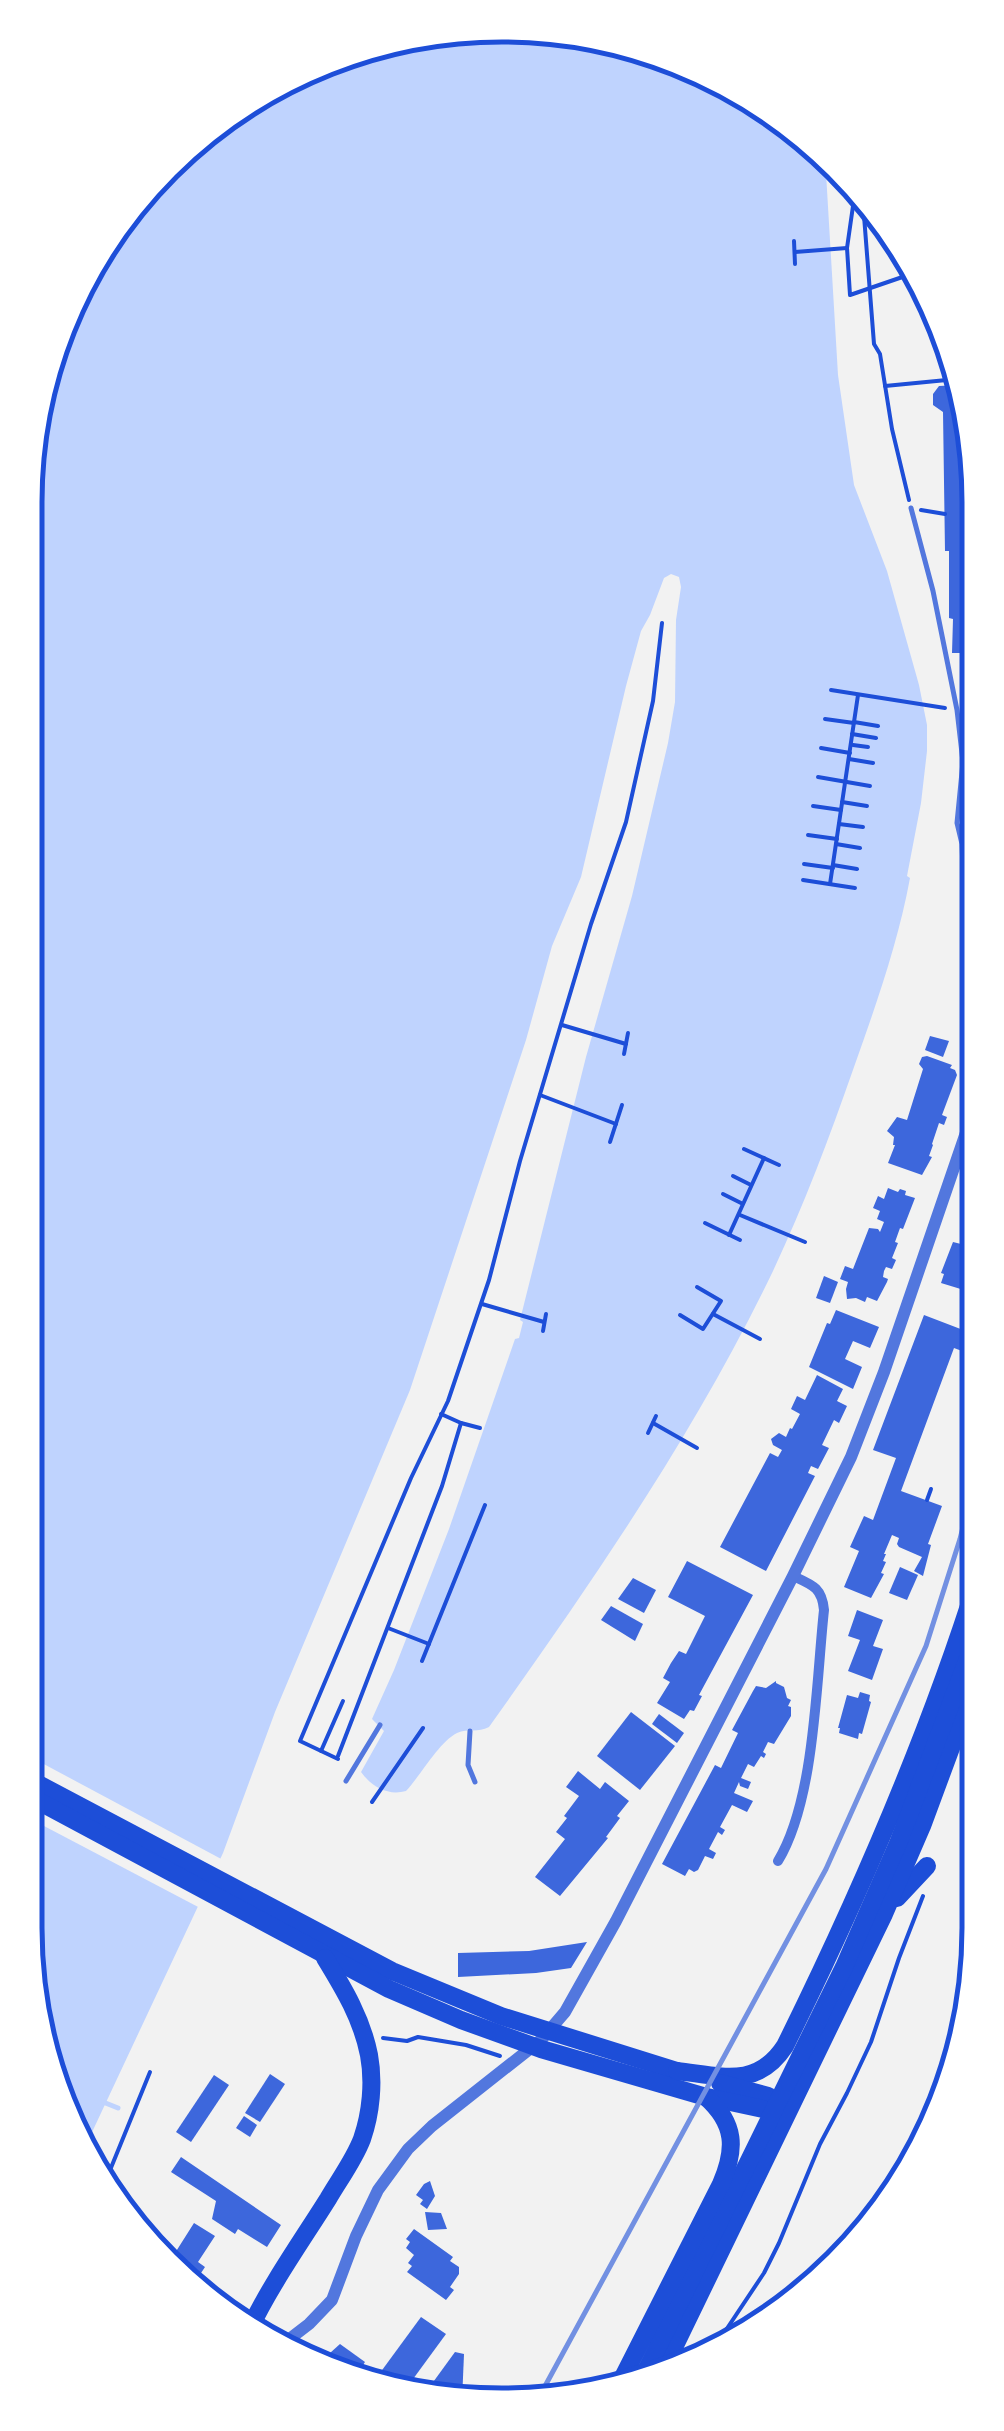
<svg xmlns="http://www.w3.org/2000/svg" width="1004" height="2431" viewBox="0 0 1004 2431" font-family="'IBM Plex Serif',serif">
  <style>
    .water { fill: #bfd3fe }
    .pier { fill: #f2f2f2 }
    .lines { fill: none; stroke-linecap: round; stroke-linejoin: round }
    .stream { stroke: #bfd3fe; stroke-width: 5 }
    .building { fill: #3d67dc }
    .path { stroke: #1d4ed8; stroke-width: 4 }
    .service { stroke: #5277de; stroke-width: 5 }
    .minor { stroke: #5277de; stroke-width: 10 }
    .tertiary { stroke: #5277de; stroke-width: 12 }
    .primary { stroke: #1d4ed8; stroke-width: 18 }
    .trunk { stroke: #1d4ed8; stroke-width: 18 }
    .rail { stroke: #7290e2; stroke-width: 5 }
    .rim { fill: none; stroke: #1d4ed8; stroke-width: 5 }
  </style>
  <rect width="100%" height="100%" fill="#f2f2f2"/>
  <!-- water -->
  <path class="water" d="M 470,26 L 655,50 L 767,105 L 825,156 L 838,375 L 854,485 L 887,571 L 919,685 L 927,725 L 927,751 L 921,803 L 907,876 L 910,878 C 898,943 876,1005 854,1067 C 830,1136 804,1205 773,1271 C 695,1433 593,1581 489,1727 C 478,1733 468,1728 457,1733 C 439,1742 421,1775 406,1791 C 388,1796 372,1787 361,1772 L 384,1731 L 372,1719 L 394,1670 L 449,1529 L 515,1339 L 519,1338 L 523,1322 L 520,1320 L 586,1057 L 632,896 L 668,743 L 675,702 L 676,620 L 681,587 L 679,577 L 671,574 L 664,578 L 650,615 L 641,631 L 626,686 L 581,877 L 552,946 L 526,1040 L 410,1390 L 275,1712 L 223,1853 L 86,2145 L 51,2083 L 25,1929 L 25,502 L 50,349 L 143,188 L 291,74 Z"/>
  <!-- pier -->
  <polygon class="pier" points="25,1754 225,1861 202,1909 25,1816"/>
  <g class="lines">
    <!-- stream -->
    <polyline class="stream" points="103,2102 118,2108"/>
  </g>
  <!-- building -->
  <g class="building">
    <polygon points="958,385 975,439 975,653 952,653 953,619 949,618 949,551 945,551 943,412 933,405 933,394 939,386"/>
    <polygon points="930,1036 949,1041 943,1057 925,1050"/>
    <polygon points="927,1056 952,1065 950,1068 955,1070 957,1075 942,1115 947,1117 944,1125 939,1123 932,1144 933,1145 929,1156 932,1157 922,1175 888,1163 895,1145 893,1145 894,1137 887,1131 897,1117 907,1120 923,1069 919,1064 922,1057"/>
    <polygon points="888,1188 898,1192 900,1189 906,1191 905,1195 915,1198 903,1229 900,1228 895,1242 898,1243 892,1258 896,1260 892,1269 886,1267 884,1271 883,1277 888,1279 887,1282 877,1301 867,1297 865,1302 856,1298 847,1299 846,1289 848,1282 840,1279 845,1266 853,1269 869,1228 878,1229 880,1232 884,1222 877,1219 880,1211 873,1208 878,1196 884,1199"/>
    <polygon points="953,1242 977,1248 977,1294 941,1283 944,1274 941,1273"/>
    <polygon points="824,1276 838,1282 830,1303 816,1298"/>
    <polygon points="836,1310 879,1327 870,1348 853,1341 845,1359 862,1367 853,1389 809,1367 827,1323 830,1324"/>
    <polygon points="924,1315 971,1333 977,1317 977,1386 964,1384 970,1354 954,1348 901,1491 942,1506 928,1544 931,1545 923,1576 914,1571 922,1557 899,1547 897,1544 899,1538 892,1535 884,1554 886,1554 883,1561 886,1562 881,1573 884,1574 871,1598 844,1587 859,1551 850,1547 864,1516 873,1520 896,1458 873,1450"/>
    <polygon points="817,1375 843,1389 837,1401 847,1406 839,1423 834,1420 822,1445 829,1448 818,1469 811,1466 808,1473 815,1476 766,1571 720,1547 770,1453 778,1457 782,1450 773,1445 771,1439 779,1433 786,1437 790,1428 792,1429 800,1414 791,1409 797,1396 805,1400"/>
    <polygon points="687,1561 753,1595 699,1695 702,1696 694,1711 690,1710 684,1719 657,1703 670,1682 663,1678 671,1663 679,1651 686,1654 705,1616 668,1597"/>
    <polygon points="900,1567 918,1575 907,1600 889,1593"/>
    <polygon points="633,1578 656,1590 644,1613 618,1599"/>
    <polygon points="611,1606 643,1624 635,1641 601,1620"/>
    <polygon points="857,1610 883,1620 873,1646 883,1649 872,1680 848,1671 860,1640 848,1636"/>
    <polygon points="776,1681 776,1683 784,1687 787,1698 791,1700 788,1706 791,1707 791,1716 774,1744 768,1742 763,1752 766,1754 764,1758 761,1756 754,1767 748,1764 741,1778 751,1782 748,1789 740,1786 739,1782 734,1793 753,1801 747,1812 732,1805 720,1827 725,1830 722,1835 718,1832 709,1849 716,1853 713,1859 705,1856 698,1870 694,1872 689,1869 685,1876 662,1864 715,1765 721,1768 738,1733 732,1730 753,1691 756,1686 766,1688"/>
    <polygon points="860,1692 870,1695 869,1701 871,1702 862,1734 859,1733 858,1739 839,1733 840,1728 838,1728 847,1695 858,1698"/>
    <polygon points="631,1712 675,1746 640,1790 597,1756"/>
    <polygon points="659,1714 684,1733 677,1743 652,1724"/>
    <polygon points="578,1771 600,1789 605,1782 629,1801 617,1816 620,1818 606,1837 608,1838 560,1896 535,1877 565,1839 556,1832 567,1818 564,1816 579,1796 566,1787"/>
    <polygon points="587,1942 571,1968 536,1973 458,1977 458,1953 529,1951"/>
    <polygon points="270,2074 285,2084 260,2122 245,2113"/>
    <polygon points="214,2075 229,2085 191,2142 176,2132"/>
    <polygon points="244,2116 257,2125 250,2137 236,2128"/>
    <polygon points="181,2157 281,2225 267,2247 238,2229 235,2234 212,2219 216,2201 171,2172"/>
    <polygon points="430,2181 435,2196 427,2209 420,2204 423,2200 416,2195 424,2184"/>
    <polygon points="425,2212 441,2213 447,2229 428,2230"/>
    <polygon points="194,2223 215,2236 198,2262 205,2267 199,2276 185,2267 189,2262 175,2253"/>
    <polygon points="414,2229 453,2257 450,2261 459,2267 459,2274 450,2287 454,2290 446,2300 407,2272 412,2266 408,2263 414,2255 406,2248 410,2242 406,2239"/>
    <polygon points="421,2317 446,2334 405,2390 386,2384 377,2377"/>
    <polygon points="340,2344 365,2362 357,2374 320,2362"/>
    <polygon points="455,2352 464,2354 462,2401 439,2402 423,2396"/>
  </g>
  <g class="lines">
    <!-- path -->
    <g class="path">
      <polyline points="862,190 874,344 880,354 892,429 909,500"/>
      <polyline points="863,198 854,199 847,248 850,295 917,272"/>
      <polyline points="794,241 795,264"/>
      <polyline points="795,252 847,248"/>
      <polyline points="885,386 957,379"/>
      <polyline points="921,510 945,514"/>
      <polyline points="831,690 945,708"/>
      <polyline points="825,719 854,723"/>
      <polyline points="854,722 878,726"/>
      <polyline points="852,734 876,738"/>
      <polyline points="853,745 868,747"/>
      <polyline points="821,748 850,753"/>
      <polyline points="849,759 873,763"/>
      <polyline points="818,777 870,786"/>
      <polyline points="842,802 867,806"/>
      <polyline points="813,806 841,810"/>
      <polyline points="839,824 863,827"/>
      <polyline points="808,835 837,839"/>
      <polyline points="836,844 860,848"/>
      <polyline points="804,864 833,868"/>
      <polyline points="833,865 857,869"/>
      <polyline points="803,880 855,888"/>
      <polyline points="830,884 858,695"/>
      <polyline points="562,1025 626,1044"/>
      <polyline points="624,1054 628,1033"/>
      <polyline points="540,1095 616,1124"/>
      <polyline points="610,1142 622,1105"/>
      <polyline points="744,1149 779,1165"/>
      <polyline points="733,1176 751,1185"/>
      <polyline points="723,1194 741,1203"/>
      <polyline points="740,1215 805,1242"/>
      <polyline points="705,1223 740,1240"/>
      <polyline points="729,1235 764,1158"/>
      <polyline points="482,1304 544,1322"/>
      <polyline points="713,1314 760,1339"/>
      <polyline points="680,1315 703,1329 721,1301 697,1287"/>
      <polyline points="543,1331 546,1314"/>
      <polyline points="441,1414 461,1423 480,1428"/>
      <polyline points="653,1423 697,1448"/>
      <polyline points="648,1433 656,1416"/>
      <polyline points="927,1500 931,1489"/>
      <polyline points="388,1628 429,1644"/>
      <polyline points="422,1661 485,1505"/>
      <polyline points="321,1751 343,1701"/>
      <polyline points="338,1756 442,1486 461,1423"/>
      <polyline points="338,1759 300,1741 411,1478 448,1401 489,1280 520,1161 591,924 626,822 653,701 662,623"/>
      <polyline points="372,1802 423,1728"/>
      <polyline points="383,2038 407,2041 418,2037 466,2045 500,2056"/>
      <polyline points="106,2180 150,2072"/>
      <polyline points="714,2348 764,2273 779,2243 820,2144 847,2093 871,2042 899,1958 923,1896"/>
    </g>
    <!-- service -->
    <g class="service">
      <polyline points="911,508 933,591 957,710 963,762 957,823 962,844 964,891 970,927 976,942"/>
      <polyline points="470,1731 468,1765 475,1782"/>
      <polyline points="346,1781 380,1725"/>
    </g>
    <!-- minor -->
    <path class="minor" d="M 778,1861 C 815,1800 816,1683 824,1610 C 822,1588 813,1585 793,1576"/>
    <!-- tertiary -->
    <g class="tertiary">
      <path d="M 254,2334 C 268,2330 278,2336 285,2348"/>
      <path d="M 283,2344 L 309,2324 L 332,2300 L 356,2236 L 378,2190 L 408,2149 L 432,2126 L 541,2040 L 565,2012 L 616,1921 L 793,1576 L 851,1457 L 884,1372 L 971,1118 C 974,1075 963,1026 976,984"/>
    </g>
    <!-- primary -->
    <g class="primary">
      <polyline points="25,1777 392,1971 501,2016 677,2071"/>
      <polyline points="25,1794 389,1989 461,2020 541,2049 706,2097"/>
      <path d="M 249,2330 C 271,2284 301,2242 328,2199 C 339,2180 354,2160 362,2139 C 371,2113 374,2082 369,2055 C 362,2019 344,1989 325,1958"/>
    </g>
    <!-- trunk -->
    <g class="trunk">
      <polyline points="897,1898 927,1866"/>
      <path d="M 677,2071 C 721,2076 757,2089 785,2046 C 860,1894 927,1740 978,1578"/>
      <polyline points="720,2083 768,2096"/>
      <polyline points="707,2097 763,2109"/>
      <polyline points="664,2368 884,1914 922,1826 978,1675"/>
      <polyline points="643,2377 844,1967 899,1841 978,1632"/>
      <path d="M 618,2387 L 721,2184 C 736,2149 736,2124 706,2097"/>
    </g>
    <!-- rail -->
    <polyline class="rail" points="538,2399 826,1869 926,1646 960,1539 978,1469"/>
  </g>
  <!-- crop -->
  <path d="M0 0H1004V2431H0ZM502 42H502A460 460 0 0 1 962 502V1928A460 460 0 0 1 502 2388H502A460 460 0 0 1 42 1928V502A460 460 0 0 1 502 42Z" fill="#fff" fill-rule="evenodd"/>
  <path class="rim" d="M502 42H502A460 460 0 0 1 962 502V1928A460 460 0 0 1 502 2388H502A460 460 0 0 1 42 1928V502A460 460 0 0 1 502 42Z"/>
</svg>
